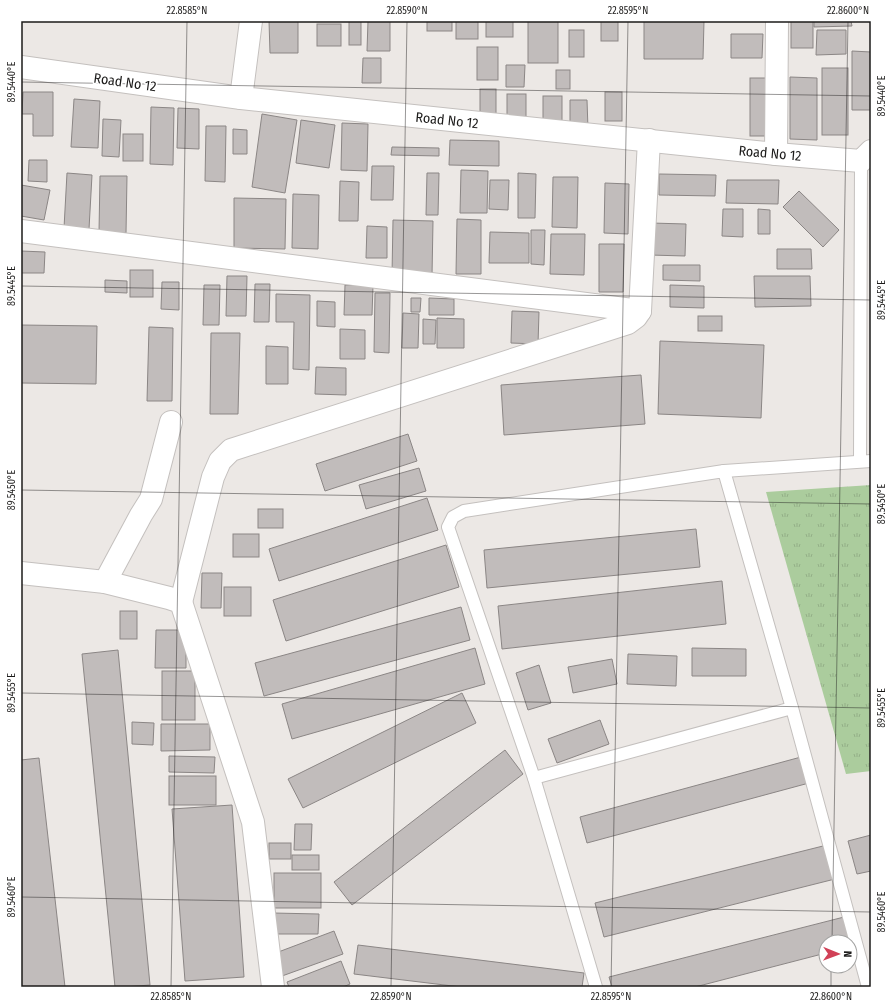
<svg xmlns="http://www.w3.org/2000/svg" width="892" height="1008" viewBox="0 0 892 1008" font-family="'Fira Sans Condensed',sans-serif">
  <style>
    .grass { fill: url(#grass-tufts) }
    .building { fill: #c1bcbb; stroke: #8b8685 }
    .lines { fill: none; stroke-linecap: round; stroke-linejoin: round }
    .lane-casing { stroke: #c4c0be; stroke-width: 14 }
    .street-casing { stroke: #c4c0be; stroke-width: 24 }
    .lane { stroke: #fff; stroke-width: 12 }
    .street { stroke: #fff; stroke-width: 22 }
    .ticks { fill: none; stroke: #1c1b1a; stroke-width: 1; stroke-opacity: 0.45 }
    .labels { text-anchor: middle; stroke-width: 3; stroke-linejoin: round; paint-order: stroke }
    .street-label { font-size: 14px; fill: #1c1b1a; stroke: #fff }
    .neatline { fill: none; stroke: #1c1b1a; stroke-width: 1.5 }
    .ticks-label { font-size: 10px; text-anchor: middle; fill: #1c1b1a }
  </style>
  <defs>
    <pattern id="grass-tufts" width="24" height="20" patternUnits="userSpaceOnUse"><rect width="24" height="20" fill="#abcc9d"/><path d="M3 7l-1-3M5 7V3M7 7l1-3M15 17l-1-3M17 17v-4M19 17l1-3" fill="none" stroke="#93af87"/></pattern>
  </defs>
  <rect width="100%" height="100%" fill="#ece8e5"/>
  <!-- grass -->
  <polygon class="grass" points="871,485 871,771 846,774 766,492"/>
  <!-- building -->
  <g class="building">
    <polygon points="269,21 298,21 298,53 270,53"/>
    <rect x="349" y="21" width="12" height="24"/>
    <polygon points="368,21 390,21 390,51 367,51"/>
    <rect x="427" y="21" width="25" height="10"/>
    <rect x="456" y="21" width="22" height="18"/>
    <rect x="486" y="21" width="27" height="16"/>
    <rect x="528" y="21" width="30" height="42"/>
    <rect x="601" y="21" width="17" height="20"/>
    <polygon points="644,21 704,21 703,59 644,59"/>
    <rect x="791" y="21" width="22" height="27"/>
    <polygon points="814,21 851,21 852,26 814,27"/>
    <rect x="317" y="24" width="24" height="22"/>
    <rect x="569" y="30" width="15" height="27"/>
    <polygon points="817,30 846,30 846,54 816,55"/>
    <polygon points="731,34 763,34 762,58 731,58"/>
    <rect x="477" y="47" width="21" height="33"/>
    <polygon points="852,51 871,52 871,110 852,110"/>
    <polygon points="363,58 381,58 381,83 362,83"/>
    <polygon points="506,65 525,65 524,87 506,87"/>
    <rect x="822" y="68" width="26" height="67"/>
    <rect x="556" y="70" width="14" height="19"/>
    <polygon points="790,77 817,78 817,140 790,139"/>
    <rect x="750" y="78" width="24" height="58"/>
    <rect x="480" y="89" width="16" height="27"/>
    <polygon points="23,92 53,92 53,136 33,136 33,114 22,114"/>
    <rect x="605" y="92" width="17" height="29"/>
    <rect x="507" y="94" width="19" height="23"/>
    <rect x="543" y="96" width="19" height="27"/>
    <polygon points="74,99 100,101 98,148 71,147"/>
    <polygon points="570,100 587,100 588,129 570,129"/>
    <polygon points="151,107 174,108 173,165 150,164"/>
    <polygon points="178,108 199,109 199,149 177,148"/>
    <polygon points="262,114 297,120 285,193 252,187"/>
    <polygon points="103,119 121,120 119,157 102,156"/>
    <polygon points="301,120 335,125 329,168 296,163"/>
    <polygon points="342,123 368,124 367,171 341,170"/>
    <polygon points="206,126 226,126 225,182 205,181"/>
    <polygon points="233,129 247,130 247,154 233,154"/>
    <rect x="123" y="134" width="20" height="27"/>
    <polygon points="450,140 499,141 499,166 449,165"/>
    <polygon points="392,147 439,148 439,156 391,155"/>
    <polygon points="29,160 47,160 47,182 28,181"/>
    <polygon points="372,166 394,166 393,200 371,200"/>
    <polygon points="461,170 488,171 487,213 460,213"/>
    <polygon points="67,173 92,175 89,229 64,228"/>
    <polygon points="427,173 439,173 438,215 426,215"/>
    <polygon points="518,173 536,174 535,218 518,218"/>
    <polygon points="659,174 716,175 715,196 659,195"/>
    <polygon points="100,176 127,176 126,233 99,232"/>
    <polygon points="553,177 578,177 577,228 552,227"/>
    <polygon points="490,180 509,180 508,210 489,209"/>
    <polygon points="727,180 779,180 778,204 726,203"/>
    <polygon points="340,181 359,182 358,221 339,221"/>
    <polygon points="605,183 629,184 628,234 604,233"/>
    <polygon points="21,185 50,190 44,220 21,216"/>
    <polygon points="799,191 839,230 823,247 783,207"/>
    <polygon points="293,194 319,195 318,249 292,248"/>
    <polygon points="234,198 286,199 285,249 234,248"/>
    <polygon points="723,209 743,209 743,237 722,236"/>
    <polygon points="758,209 770,210 770,234 758,234"/>
    <polygon points="457,219 481,220 481,274 456,274"/>
    <polygon points="393,220 433,221 432,276 392,275"/>
    <polygon points="651,223 686,224 685,256 650,255"/>
    <polygon points="367,226 387,227 387,258 366,258"/>
    <polygon points="531,230 545,230 544,265 531,264"/>
    <polygon points="490,232 529,233 529,263 489,263"/>
    <polygon points="551,234 585,234 584,275 550,274"/>
    <polygon points="599,244 624,244 623,292 599,292"/>
    <polygon points="777,249 811,249 812,269 777,269"/>
    <polygon points="21,251 45,252 44,273 21,273"/>
    <polygon points="663,265 700,265 700,281 663,280"/>
    <rect x="130" y="270" width="23" height="27"/>
    <polygon points="227,276 247,276 246,316 226,316"/>
    <polygon points="754,276 810,276 811,306 755,307"/>
    <polygon points="105,280 127,281 127,293 105,292"/>
    <polygon points="162,282 179,282 179,310 161,309"/>
    <polygon points="255,284 270,284 269,322 254,322"/>
    <polygon points="204,285 220,285 219,325 203,325"/>
    <polygon points="345,285 373,286 372,315 344,315"/>
    <polygon points="670,285 704,286 704,308 670,307"/>
    <polygon points="375,293 390,293 389,353 374,352"/>
    <polygon points="276,294 310,295 309,370 293,369 294,322 276,322"/>
    <polygon points="411,298 421,298 420,312 411,312"/>
    <polygon points="429,298 454,299 454,315 429,315"/>
    <polygon points="317,301 335,302 335,327 317,326"/>
    <polygon points="512,311 539,312 538,344 511,343"/>
    <polygon points="403,313 419,314 418,348 402,348"/>
    <rect x="698" y="316" width="24" height="15"/>
    <polygon points="437,318 464,319 464,348 437,348"/>
    <polygon points="423,319 436,320 435,344 423,344"/>
    <polygon points="21,325 97,326 96,384 21,383"/>
    <polygon points="149,327 173,328 172,401 147,401"/>
    <polygon points="340,329 365,330 365,359 340,359"/>
    <polygon points="211,333 240,333 238,414 210,414"/>
    <polygon points="660,341 764,345 761,418 658,414"/>
    <polygon points="266,346 288,347 288,384 266,384"/>
    <polygon points="316,367 346,368 346,395 315,394"/>
    <polygon points="641,375 645,424 504,435 501,385"/>
    <polygon points="408,434 417,461 325,491 316,464"/>
    <polygon points="419,468 426,491 366,509 359,485"/>
    <polygon points="427,498 438,530 279,581 269,549"/>
    <rect x="258" y="509" width="25" height="19"/>
    <polygon points="696,529 700,567 487,588 484,550"/>
    <rect x="233" y="534" width="26" height="23"/>
    <polygon points="446,545 459,587 286,641 273,600"/>
    <polygon points="202,573 222,573 221,608 201,608"/>
    <polygon points="722,581 726,624 502,649 498,606"/>
    <rect x="224" y="587" width="27" height="29"/>
    <polygon points="461,607 470,640 264,696 255,663"/>
    <rect x="120" y="611" width="17" height="28"/>
    <polygon points="156,630 186,630 186,668 155,668"/>
    <polygon points="475,648 485,684 292,739 282,704"/>
    <polygon points="692,648 746,649 746,676 692,676"/>
    <polygon points="118,650 150,985 125,987 115,987 82,654"/>
    <polygon points="628,654 677,656 676,686 627,684"/>
    <polygon points="612,659 617,684 573,693 568,667"/>
    <polygon points="539,665 551,703 528,710 516,673"/>
    <rect x="162" y="671" width="33" height="49"/>
    <polygon points="462,693 476,723 303,808 288,779"/>
    <polygon points="600,720 609,744 557,763 548,739"/>
    <polygon points="132,722 154,723 153,745 132,744"/>
    <polygon points="161,724 210,724 210,750 161,751"/>
    <polygon points="505,750 523,774 352,905 334,882"/>
    <polygon points="169,756 215,757 214,773 169,772"/>
    <polygon points="801,757 809,783 587,843 580,817"/>
    <polygon points="39,758 65,987 21,987 21,760"/>
    <rect x="169" y="776" width="47" height="29"/>
    <polygon points="232,805 244,977 185,981 172,809"/>
    <polygon points="295,824 312,824 311,850 294,850"/>
    <polygon points="871,835 871,871 857,874 848,841"/>
    <rect x="269" y="843" width="22" height="16"/>
    <polygon points="827,845 835,879 604,937 595,903"/>
    <rect x="292" y="855" width="27" height="15"/>
    <rect x="274" y="873" width="47" height="35"/>
    <polygon points="273,913 319,914 318,934 274,934"/>
    <polygon points="844,917 852,947 850,947 850,942 826,942 826,953 695,987 612,987 609,977"/>
    <polygon points="334,931 343,954 282,976 273,954"/>
    <polygon points="358,945 584,973 582,987 461,987 354,974"/>
    <polygon points="341,961 350,984 343,987 289,987 287,982"/>
  </g>
  <g class="lines">
    <defs>
      <g id="lane">
        <polyline points="860,461 861,161"/>
        <polyline points="724,471 871,461"/>
        <polyline points="534,778 792,708"/>
        <polyline points="596,987 534,778 448,527 453,517 464,511 724,471 792,708 868,987"/>
      </g>
      <g id="street">
        <polyline points="21,67 241,98 776,154 861,161 871,151"/>
        <polyline points="241,98 251,21"/>
        <polyline points="776,154 777,21"/>
        <polyline points="21,231 640,311 649,140"/>
        <polyline points="21,573 105,582 169,598 181,602 253,822 273,987"/>
        <polyline points="105,582 141,515 151,499 171,422"/>
        <polyline points="181,602 213,477 220,461 231,450 628,323 636,317 640,311"/>
      </g>
    </defs>
    <!-- lane casing -->
    <use href="#lane" class="lane-casing"/>
    <!-- street casing -->
    <use href="#street" class="street-casing"/>
    <!-- lane -->
    <use href="#lane" class="lane"/>
    <!-- street -->
    <use href="#street" class="street"/>
  </g>
  <!-- ticks -->
  <path class="ticks" d="M 21,82 L 871,96M 21,286 L 871,300M 21,490 L 871,504M 21,693 L 871,708M 21,897 L 871,912M 832,942 L 848,21M 171,987 L 187,21M 391,987 L 407,21M 611,987 L 628,21M 831,987 L 831,966"/>
  <g class="labels">
    <!-- street labels -->
    <g class="street-label">
      <text transform="translate(125 82) rotate(8)" y="5">Road No 12</text>
      <text transform="translate(447 120) rotate(6)" y="5">Road No 12</text>
      <text transform="translate(770 153) rotate(5)" y="5">Road No 12</text>
    </g>
  </g>
  <!-- border -->
  <rect width="892" height="1008" fill="none" stroke="#ffffff" stroke-width="44"/>
  <!-- north arrow -->
  <g transform="translate(838 954) rotate(91)"><circle r="19" fill="#ffffff" stroke="#a4a4a3"/>
  <path d="M0-3L7 15L0 10L-7 15Z" fill="#d14157"/>
  <text y="-6" font-size="11" font-weight="bold" text-anchor="middle" fill="#1c1b1a">N</text>
  </g>
  <rect x="22" y="22" width="848" height="964" class="neatline"/>
  <g class="ticks-label">
    <text x="187" y="14">22.8585°N</text>
    <text x="407" y="14">22.8590°N</text>
    <text x="628" y="14">22.8595°N</text>
    <text x="848" y="14">22.8600°N</text>
    <text transform="translate(11 82) rotate(-90)" y="4">89.5440°E</text>
    <text transform="translate(881 96) rotate(-90)" y="4">89.5440°E</text>
    <text transform="translate(11 286) rotate(-90)" y="4">89.5445°E</text>
    <text transform="translate(881 300) rotate(-90)" y="4">89.5445°E</text>
    <text transform="translate(11 490) rotate(-90)" y="4">89.5450°E</text>
    <text transform="translate(881 504) rotate(-90)" y="4">89.5450°E</text>
    <text transform="translate(11 693) rotate(-90)" y="4">89.5455°E</text>
    <text transform="translate(881 708) rotate(-90)" y="4">89.5455°E</text>
    <text transform="translate(11 897) rotate(-90)" y="4">89.5460°E</text>
    <text transform="translate(881 912) rotate(-90)" y="4">89.5460°E</text>
    <text x="171" y="1000">22.8585°N</text>
    <text x="391" y="1000">22.8590°N</text>
    <text x="611" y="1000">22.8595°N</text>
    <text x="831" y="1000">22.8600°N</text>
  </g>
</svg>
